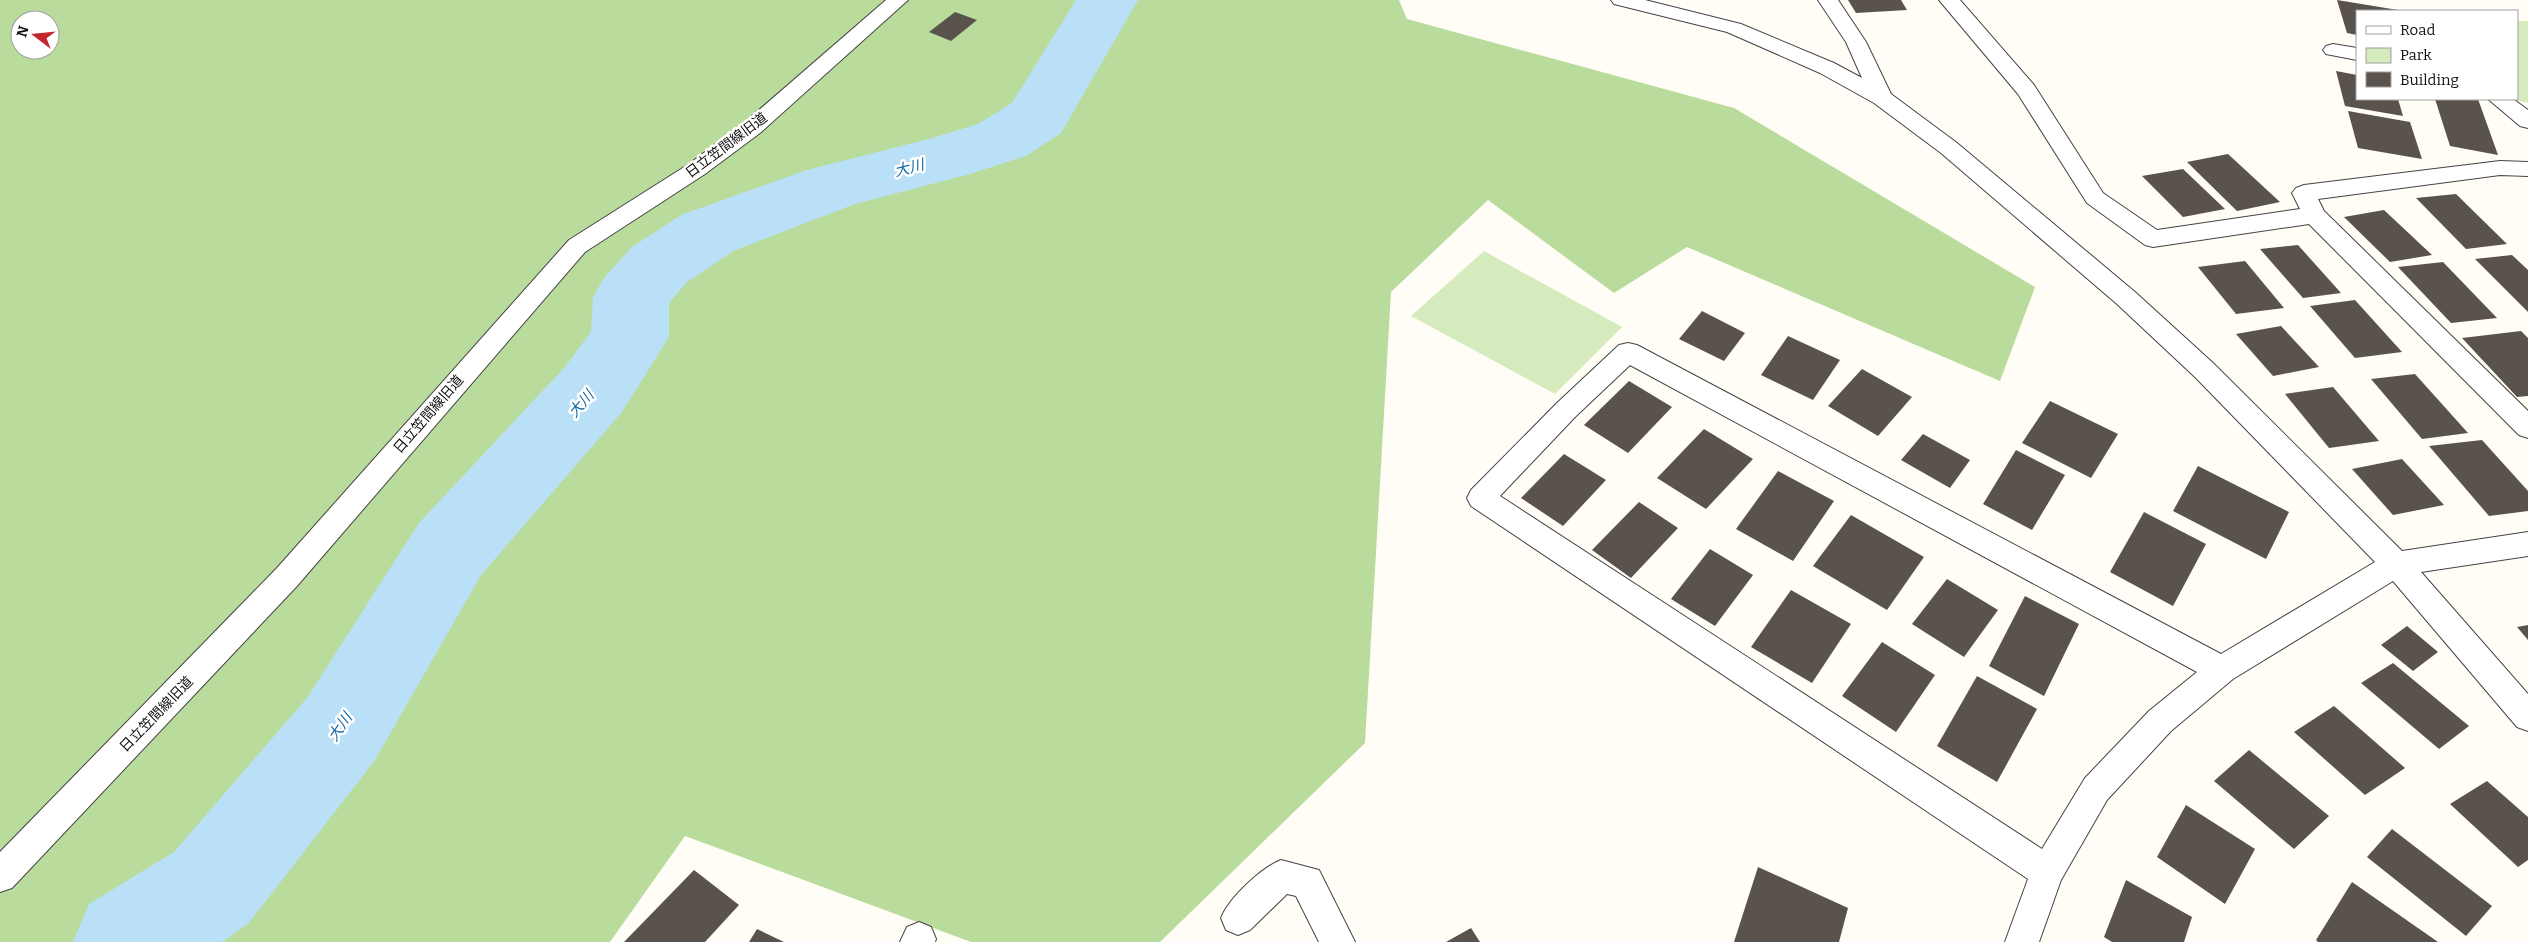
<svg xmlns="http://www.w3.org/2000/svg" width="2528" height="942" viewBox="0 0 2528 942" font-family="Bitter,'Noto Sans JP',serif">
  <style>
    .green { fill: #d5ebbd }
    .forest { fill: #b9dc9c; fill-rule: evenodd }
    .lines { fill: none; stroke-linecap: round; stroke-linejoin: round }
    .river { fill: #b9e0f7; fill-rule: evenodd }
    .building { fill: #5a524d }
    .minor-casing { stroke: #444; stroke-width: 2 }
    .minor { fill: #fff; fill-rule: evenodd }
    .labels { text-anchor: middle; stroke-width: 5; stroke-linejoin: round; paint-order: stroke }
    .street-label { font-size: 14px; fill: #111; stroke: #fff }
    .water-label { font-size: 15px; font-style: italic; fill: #1768a6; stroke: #fff }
  </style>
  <rect width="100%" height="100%" fill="#fffdf5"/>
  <!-- green -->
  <g class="green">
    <polygon points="2517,21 2528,21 2528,103 2512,99 2517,99"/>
    <polygon points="1484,251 1622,327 1555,394 1411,316"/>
  </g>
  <!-- forest -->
  <path class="forest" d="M 0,0 L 1399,0 L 1407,19 L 1734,108 L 2035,287 L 2000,381 L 1687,247 L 1614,293 L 1488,200 L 1391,292 L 1365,743 L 1160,942 L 971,942 L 685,836 L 610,942 L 0,942 ZM 20,20 L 50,20 L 50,50 L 20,50 Z"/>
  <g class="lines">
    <!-- river -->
    <polygon class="river" points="1076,0 1138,0 1061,133 1026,156 970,174 855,204 733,251 686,283 669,303 669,337 622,412 481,575 375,760 248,924 222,942 73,942 89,904 174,852 307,698 419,523 564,368 591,332 593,297 604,278 632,247 681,215 807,170 929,139 978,124 1012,103"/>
  </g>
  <!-- building -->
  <g class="building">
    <polygon points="1848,0 1901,0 1907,10 1856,13"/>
    <polygon points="2337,0 2398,10 2398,11 2357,11 2357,35 2347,33"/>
    <polygon points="955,12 977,20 951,41 929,32"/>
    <polygon points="2336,71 2357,75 2357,99 2398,99 2403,116 2345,106"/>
    <polygon points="2435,99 2478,99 2498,155 2450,146"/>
    <polygon points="2348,111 2410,122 2422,159 2358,148"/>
    <polygon points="2228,154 2280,202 2237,211 2187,162"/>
    <polygon points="2183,169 2225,209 2183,217 2142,176"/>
    <polygon points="2456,194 2507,244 2466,249 2416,198"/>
    <polygon points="2384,210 2432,255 2390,262 2344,217"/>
    <polygon points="2298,245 2341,293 2303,298 2260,249"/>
    <polygon points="2512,255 2528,270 2528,312 2475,259"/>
    <polygon points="2245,261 2284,308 2236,314 2198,267"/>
    <polygon points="2443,262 2497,318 2451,323 2398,267"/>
    <polygon points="2355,300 2402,352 2355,358 2310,306"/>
    <polygon points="1702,311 1745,333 1724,361 1679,339"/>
    <polygon points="2281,326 2319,367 2273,376 2236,334"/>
    <polygon points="2521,331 2528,338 2528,396 2517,397 2462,338"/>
    <polygon points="1788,336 1840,360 1813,400 1761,375"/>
    <polygon points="1862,369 1912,397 1878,436 1828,406"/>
    <polygon points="2415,374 2468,433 2422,439 2371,379"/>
    <polygon points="1629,381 1672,407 1628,453 1584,425"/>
    <polygon points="2333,387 2379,441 2329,448 2285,394"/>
    <polygon points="2050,401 2118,434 2091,478 2022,443"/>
    <polygon points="1704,429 1753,459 1706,509 1657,478"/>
    <polygon points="1923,434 1970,460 1950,488 1901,460"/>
    <polygon points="2482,440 2528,491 2528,511 2489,516 2429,446"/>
    <polygon points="2016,450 2065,475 2032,530 1983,504"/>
    <polygon points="1564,454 1606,480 1563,526 1521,498"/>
    <polygon points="2402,459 2444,505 2393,515 2352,469"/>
    <polygon points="2198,466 2289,512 2266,559 2173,511"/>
    <polygon points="1778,471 1834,501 1793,561 1736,529"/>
    <polygon points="1639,502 1678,528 1631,578 1592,550"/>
    <polygon points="2144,512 2206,544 2173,606 2110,572"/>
    <polygon points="1851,515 1924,557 1887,610 1813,566"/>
    <polygon points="1710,549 1753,575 1715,626 1671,599"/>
    <polygon points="1947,579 1998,610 1964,657 1912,624"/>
    <polygon points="1791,590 1851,624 1812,683 1751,647"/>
    <polygon points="2025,596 2079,624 2044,696 1989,666"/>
    <polygon points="2528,625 2528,640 2517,627"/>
    <polygon points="2407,626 2438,652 2413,671 2381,645"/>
    <polygon points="1882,642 1935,675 1896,732 1842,696"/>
    <polygon points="2393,663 2469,726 2439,749 2361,683"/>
    <polygon points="1977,676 2037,709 1997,782 1937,746"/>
    <polygon points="2334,706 2405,768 2365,795 2294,732"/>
    <polygon points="2249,750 2329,816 2294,849 2214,781"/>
    <polygon points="2487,781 2528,817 2528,860 2518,867 2450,804"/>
    <polygon points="2186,805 2255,849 2225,904 2157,857"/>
    <polygon points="2392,829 2492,906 2466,936 2367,857"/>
    <polygon points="1758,867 1848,908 1839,942 1734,942"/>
    <polygon points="694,870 739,905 705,942 624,942"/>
    <polygon points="2126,880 2192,917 2184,942 2112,942 2104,937"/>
    <polygon points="2352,882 2438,942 2318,942 2316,940"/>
    <polygon points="1471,928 1480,942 1446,942"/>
    <polygon points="757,929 784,942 749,942"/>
  </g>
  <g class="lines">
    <defs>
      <g id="minor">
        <polygon points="886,0 908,0 760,133 705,174 585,252 297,586 12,888 0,892 0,852 277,568 569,240 689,164 744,123"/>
        <path d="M 1611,0 L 1645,0 L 1741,24 L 1834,63 L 1862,78 L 1846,42 L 1818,0 L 1838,0 L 1866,42 L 1891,94 L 1957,143 L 2135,292 L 2213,363 L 2402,551 L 2528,532 L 2528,556 L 2421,572 L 2528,694 L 2528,731 L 2517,727 L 2393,581 L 2233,679 L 2171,731 L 2107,800 L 2061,880 L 2039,942 L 2005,942 L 2028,879 L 1471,506 L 1467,498 L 1471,490 L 1557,403 L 1619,345 L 1628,343 L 1637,345 L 2221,654 L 2375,562 L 2195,377 L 2117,304 L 1941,153 L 1874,103 L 1820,73 L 1727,32 L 1614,4 ZM 1630,365 L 2197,672 L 2149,711 L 2085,778 L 2042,849 L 1500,496 L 1575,417 Z"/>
        <polygon points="1939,0 1960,0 2034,85 2103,193 2157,230 2300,209 2292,193 2296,188 2304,185 2500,161 2528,162 2528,176 2500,175 2318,199 2324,211 2528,411 2528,438 2519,435 2309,224 2153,247 2145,245 2087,203 2018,94"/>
        <polygon points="2333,44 2357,48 2357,60 2326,54 2323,50 2326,46"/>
        <polygon points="2488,99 2513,99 2528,110 2528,128 2520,126"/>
        <path d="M 1281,860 L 1319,870 L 1355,942 L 1319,942 L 1296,896 L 1287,894 L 1250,930 L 1238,935 L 1226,930 L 1221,918 C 1229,898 1261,868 1281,860 Z"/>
        <polygon points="919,922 931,927 936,939 935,942 900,942 907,927"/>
      </g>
    </defs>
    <!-- minor casing -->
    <use href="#minor" class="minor-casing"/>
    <!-- minor -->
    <use href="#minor" class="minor"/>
  </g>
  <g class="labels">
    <!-- street labels -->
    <g class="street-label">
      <text transform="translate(726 145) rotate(-37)" y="5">日立笠間線旧道</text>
      <text transform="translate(428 414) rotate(-49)" y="5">日立笠間線旧道</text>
      <text transform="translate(156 714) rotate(-46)" y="5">日立笠間線旧道</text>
    </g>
    <!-- water labels -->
    <g class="water-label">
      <text transform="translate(909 168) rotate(-14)" y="5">大川</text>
      <text transform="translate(581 404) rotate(-49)" y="5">大川</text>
      <text transform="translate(340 727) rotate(-55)" y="5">大川</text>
    </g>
  </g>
  <!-- legend -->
  <rect x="2356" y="10" width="162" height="90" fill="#ffffff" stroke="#a0a0a0"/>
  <rect x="2366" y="26" width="25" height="8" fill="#ffffff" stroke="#a0a0a0"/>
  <text x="2400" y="35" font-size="15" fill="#111111">Road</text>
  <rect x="2366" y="48" width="25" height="15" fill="#d5ebbd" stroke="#a0a0a0"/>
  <text x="2400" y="60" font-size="15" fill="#111111">Park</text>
  <rect x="2366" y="72" width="25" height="15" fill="#5a524d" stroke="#a0a0a0"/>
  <text x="2400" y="85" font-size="15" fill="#111111">Building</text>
  <!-- north arrow -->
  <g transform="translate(35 35) rotate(286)"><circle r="24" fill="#ffffff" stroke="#a0a0a0"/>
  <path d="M0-4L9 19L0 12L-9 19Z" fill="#c4262e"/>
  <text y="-8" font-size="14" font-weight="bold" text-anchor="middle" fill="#111111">N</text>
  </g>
</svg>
